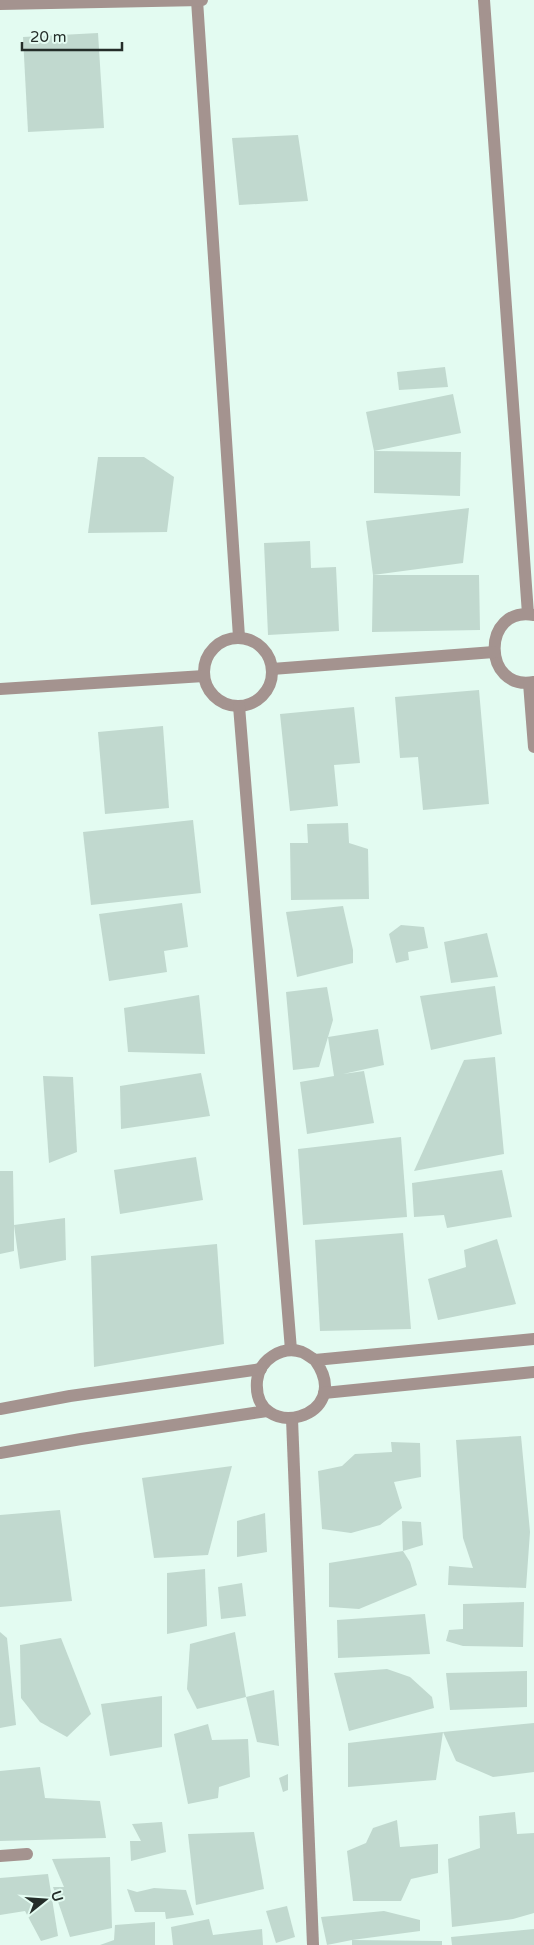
<svg xmlns="http://www.w3.org/2000/svg" width="534" height="1945" viewBox="0 0 534 1945" font-family="'Varela Round',sans-serif">
  <style>
    .building { fill: #c1d9cf }
    .lines { fill: none; stroke-linecap: round; stroke-linejoin: round }
    .minor { stroke: #a4938f; stroke-width: 12 }
  </style>
  <rect width="100%" height="100%" fill="#e3fbf1"/>
  <!-- building -->
  <g class="building">
    <polygon points="98,33 104,128 28,132 23,37"/>
    <polygon points="298,135 308,201 239,205 232,138"/>
    <polygon points="445,367 448,387 399,390 397,372"/>
    <polygon points="453,394 461,433 374,451 461,452 460,496 374,493 374,451 366,412"/>
    <polygon points="98,457 144,457 174,477 167,532 88,533"/>
    <polygon points="469,508 463,563 373,575 479,575 480,630 372,632 373,575 366,521"/>
    <polygon points="310,541 311,568 336,567 339,631 268,635 264,543"/>
    <polygon points="479,690 489,804 423,810 418,757 400,758 395,697"/>
    <polygon points="354,707 360,763 334,765 338,806 290,811 280,714"/>
    <polygon points="163,726 169,808 105,814 98,732"/>
    <polygon points="193,820 201,893 91,905 83,832"/>
    <polygon points="348,823 349,843 368,849 369,899 291,900 290,843 308,843 307,824"/>
    <polygon points="182,903 188,947 164,951 167,972 109,981 99,914"/>
    <polygon points="343,906 353,950 353,963 297,977 286,912"/>
    <polygon points="401,925 424,927 428,948 408,952 409,960 396,963 389,934"/>
    <polygon points="487,933 498,977 451,983 444,942"/>
    <polygon points="495,986 502,1034 431,1050 420,996"/>
    <polygon points="327,987 333,1020 328,1037 378,1029 384,1065 343,1074 364,1071 374,1123 307,1134 300,1082 334,1076 328,1037 319,1067 293,1070 286,992"/>
    <polygon points="199,995 205,1054 128,1052 124,1008"/>
    <polygon points="495,1057 504,1154 414,1171 464,1060"/>
    <polygon points="201,1073 210,1116 121,1129 120,1086"/>
    <polygon points="43,1076 73,1077 77,1152 49,1163"/>
    <polygon points="401,1137 407,1217 303,1225 298,1149"/>
    <polygon points="196,1157 203,1200 120,1214 114,1170"/>
    <polygon points="502,1170 512,1217 447,1228 444,1215 414,1217 412,1183"/>
    <polygon points="0,1171 13,1171 14,1225 65,1218 66,1260 20,1269 14,1225 14,1251 0,1254"/>
    <polygon points="403,1233 411,1329 320,1331 315,1240"/>
    <polygon points="497,1239 516,1304 438,1320 428,1279 466,1267 464,1250"/>
    <polygon points="217,1244 224,1344 94,1367 91,1256"/>
    <polygon points="521,1436 530,1532 526,1588 448,1585 449,1566 473,1568 463,1538 456,1440"/>
    <polygon points="391,1442 420,1443 421,1477 394,1482 402,1508 380,1525 351,1533 322,1529 318,1471 342,1466 355,1454 392,1452"/>
    <polygon points="232,1466 208,1555 154,1558 142,1478"/>
    <polygon points="60,1510 72,1601 0,1607 0,1515"/>
    <polygon points="265,1513 267,1552 237,1557 237,1521"/>
    <polygon points="402,1521 421,1522 423,1545 403,1551"/>
    <polygon points="403,1551 410,1562 417,1585 359,1609 329,1607 329,1563"/>
    <polygon points="205,1569 207,1626 167,1634 167,1573"/>
    <polygon points="242,1583 246,1616 221,1619 218,1587"/>
    <polygon points="524,1602 523,1647 463,1646 446,1641 449,1630 463,1629 463,1604"/>
    <polygon points="425,1614 430,1654 338,1658 337,1620"/>
    <polygon points="0,1632 7,1638 16,1725 0,1728"/>
    <polygon points="235,1632 246,1697 197,1709 187,1689 190,1644"/>
    <polygon points="61,1638 91,1714 67,1737 40,1722 21,1698 20,1645"/>
    <polygon points="387,1669 410,1677 432,1697 434,1708 349,1731 334,1673"/>
    <polygon points="527,1671 527,1707 450,1710 446,1673"/>
    <polygon points="274,1690 279,1746 257,1742 246,1697"/>
    <polygon points="162,1696 162,1747 110,1756 101,1704"/>
    <polygon points="534,1723 534,1772 493,1777 456,1761 443,1732"/>
    <polygon points="208,1724 212,1740 248,1739 250,1777 219,1787 218,1798 188,1804 174,1734"/>
    <polygon points="443,1732 436,1780 348,1787 348,1743"/>
    <polygon points="40,1767 45,1798 100,1801 106,1838 0,1841 0,1771"/>
    <polygon points="288,1774 288,1790 283,1792 279,1778"/>
    <polygon points="515,1812 517,1834 534,1833 534,1913 513,1919 452,1927 448,1859 480,1848 479,1816"/>
    <polygon points="397,1820 400,1847 438,1844 438,1873 411,1879 401,1901 353,1901 347,1851 366,1843 373,1828"/>
    <polygon points="162,1822 166,1852 131,1861 130,1841 141,1841 132,1824"/>
    <polygon points="254,1832 264,1889 196,1905 188,1834"/>
    <polygon points="110,1857 112,1928 70,1937 53,1887 64,1887 52,1859"/>
    <polygon points="48,1874 58,1936 41,1941 25,1911 0,1915 0,1878"/>
    <polygon points="154,1888 186,1890 194,1915 166,1919 165,1912 135,1912 127,1889 137,1892"/>
    <polygon points="287,1906 295,1937 276,1943 266,1911"/>
    <polygon points="384,1911 420,1920 420,1931 352,1940 442,1941 442,1945 352,1945 352,1940 327,1945 321,1917"/>
    <polygon points="209,1919 213,1935 262,1929 263,1945 173,1945 171,1927"/>
    <polygon points="155,1922 155,1945 100,1945 114,1940 115,1925"/>
    <polygon points="534,1929 534,1945 452,1945 451,1937"/>
  </g>
  <g class="lines">
    <!-- minor -->
    <g class="minor">
      <polyline points="197,0 239,637"/>
      <polyline points="484,0 528,614"/>
      <polyline points="0,4 202,0"/>
      <path d="M 534,615 C 481,605 482,692 534,682"/>
      <circle cx="238" cy="672" r="34"/>
      <polyline points="272,669 494,652"/>
      <polyline points="529,683 534,747"/>
      <polyline points="0,689 204,676"/>
      <polyline points="239,706 291,1350"/>
      <path d="M 315,1360 C 357,1419 252,1444 257,1381 C 259,1360 282,1345 302,1352 C 307,1354 311,1358 315,1360 L 534,1339"/>
      <polyline points="324,1393 534,1372"/>
      <polyline points="0,1409 70,1396 261,1369"/>
      <polyline points="292,1419 313,1945"/>
      <polyline points="0,1453 81,1439 267,1411"/>
      <polyline points="0,1856 27,1854"/>
    </g>
  </g>
  <!-- north arrow -->
  <g transform="translate(45 1900) rotate(73)" stroke="#e3fbf1" stroke-width="4" paint-order="stroke">
  <path d="M0-4L9 19L0 12L-9 19Z" fill="#242d29"/>
  <text y="-8" font-size="14" font-weight="bold" text-anchor="middle" fill="#242d29">U</text>
  </g>
  <!-- scale -->
  <path d="M22 42v8h100v-8" fill="none" stroke="#242d29" stroke-width="2.5"/>
  <text x="30" y="42" font-size="15" fill="#242d29" stroke="#e3fbf1" stroke-width="4" paint-order="stroke">20 m</text>
</svg>
